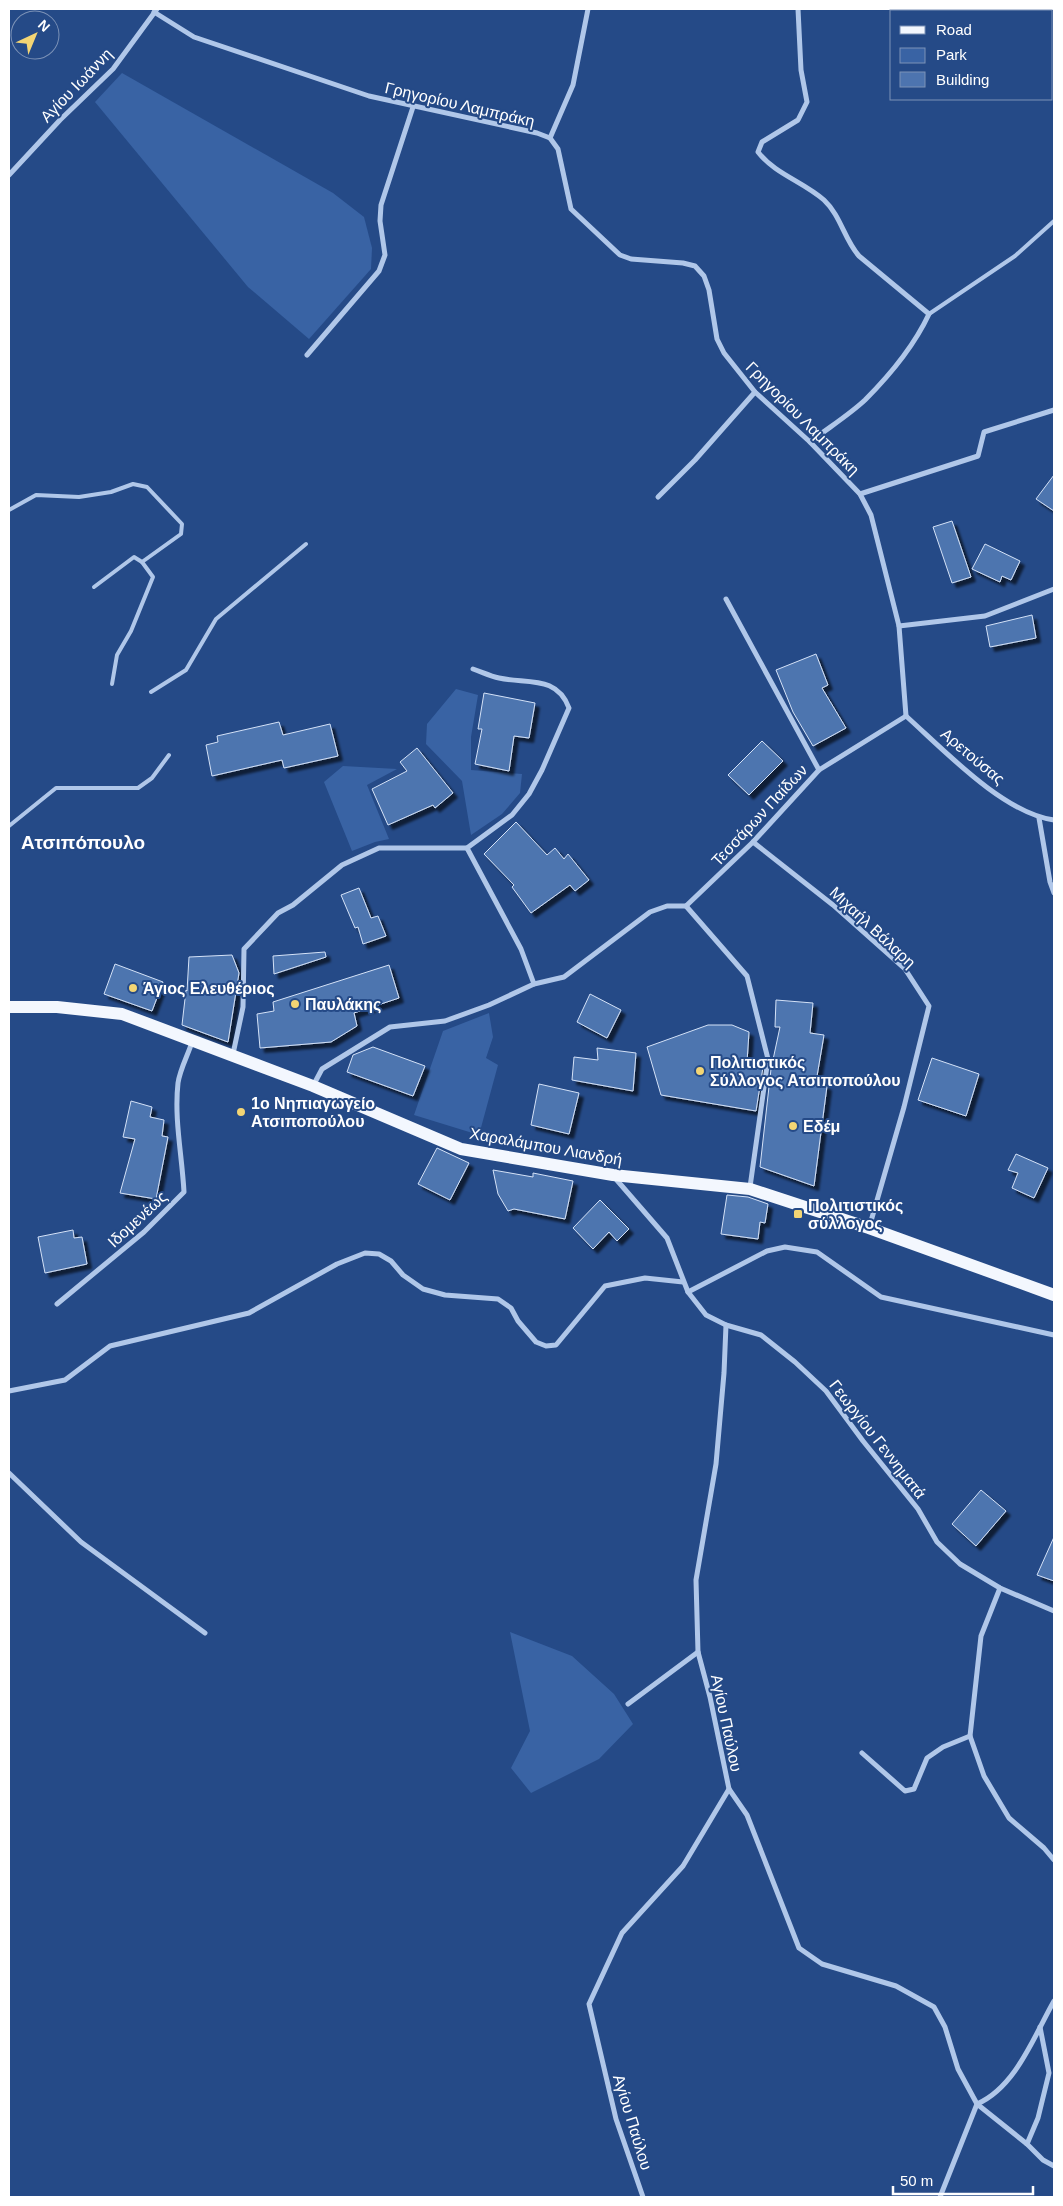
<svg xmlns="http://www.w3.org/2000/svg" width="1063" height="2206" viewBox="0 0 1063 2206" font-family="Helvetica,sans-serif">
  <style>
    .green { fill: #3963a4 }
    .building { fill: #4d74af; stroke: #d4e2f7; filter: url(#shadow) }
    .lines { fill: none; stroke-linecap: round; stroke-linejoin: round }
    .service { stroke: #b0c7e9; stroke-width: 4 }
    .minor { stroke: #b0c7e9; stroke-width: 5 }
    .primary { stroke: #f3f7fe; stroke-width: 12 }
    .poi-dot { fill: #f3d574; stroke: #254a87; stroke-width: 2 }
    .labels { text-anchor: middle; stroke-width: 4; stroke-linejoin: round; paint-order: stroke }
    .street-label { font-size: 16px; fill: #fff; stroke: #254a87 }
    .poi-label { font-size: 16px; font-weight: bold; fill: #fff; stroke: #254a87; text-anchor: start }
    .quarter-label { font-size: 19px; font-weight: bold; fill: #fff; stroke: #254a87 }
  </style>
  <defs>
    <filter id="shadow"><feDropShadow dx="4.5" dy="4.5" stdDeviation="1" flood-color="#0009"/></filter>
  </defs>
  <rect width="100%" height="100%" fill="#254a87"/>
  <!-- green -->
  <g class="green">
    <polygon points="122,73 333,193 364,217 372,248 371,269 309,339 248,287 95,102"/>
    <polygon points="456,689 478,695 471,737 471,770 522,774 520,793 502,814 471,835 462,781 426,744 427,724"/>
    <polygon points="343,766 397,769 367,785 389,839 375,842 352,851 324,782"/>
    <polygon points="489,1013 493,1037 486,1058 498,1065 479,1135 414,1115 443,1031"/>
    <polygon points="510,1632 572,1656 614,1694 633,1724 599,1759 531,1793 511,1768 530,1731"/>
  </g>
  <!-- building -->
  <g class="building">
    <polygon points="1054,475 1054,511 1036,499"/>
    <polygon points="952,521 971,577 952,583 933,527"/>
    <polygon points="985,544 1020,561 1011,580 1002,576 1000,582 972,569"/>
    <polygon points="1032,615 1036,638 990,647 986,626"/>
    <polygon points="816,654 828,685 822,688 846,728 813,746 793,712 776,670"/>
    <polygon points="484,693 535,703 529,738 514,736 509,771 475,764 482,729 478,729"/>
    <polygon points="279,722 283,735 330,724 338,756 284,768 282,760 212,776 206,745 218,742 217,736"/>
    <polygon points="762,741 783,761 749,795 728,775"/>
    <polygon points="417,748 453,793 435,808 433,805 388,825 372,789 407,771 400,762"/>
    <polygon points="516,822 547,855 555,848 564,859 568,854 589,880 575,891 570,885 531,913 512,887 514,885 484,854"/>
    <polygon points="359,888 371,918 378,916 386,936 363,944 358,927 355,928 341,895"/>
    <polygon points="325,952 326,957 274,974 273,956"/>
    <polygon points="232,955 239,973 228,1042 182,1025 186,990 187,991 189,957"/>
    <polygon points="115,964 163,982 152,1011 104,994"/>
    <polygon points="389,965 399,998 354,1013 357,1026 331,1042 260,1048 257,1014 274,1011 273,1002"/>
    <polygon points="590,994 621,1010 607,1038 577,1022"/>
    <polygon points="776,1000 813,1003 810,1033 824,1035 816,1082 827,1086 814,1186 760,1167 771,1069 780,1027 775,1027"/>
    <polygon points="708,1025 732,1025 749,1032 747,1062 763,1067 756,1111 661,1095 647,1047"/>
    <polygon points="373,1047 425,1066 413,1096 347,1072 353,1055"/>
    <polygon points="597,1048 636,1053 633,1091 572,1080 574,1057 598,1060"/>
    <polygon points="932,1058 979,1074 966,1116 918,1100"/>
    <polygon points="539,1084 579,1093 569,1134 531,1125"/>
    <polygon points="131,1101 152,1107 150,1117 164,1120 162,1136 168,1137 156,1199 120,1193 135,1139 123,1137"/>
    <polygon points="437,1148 469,1163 450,1200 418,1184"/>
    <polygon points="1016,1154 1048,1168 1034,1198 1012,1188 1018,1173 1008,1170"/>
    <polygon points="493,1170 533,1177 533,1173 573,1181 565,1219 514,1209 508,1211 498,1194"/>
    <polygon points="727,1195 748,1197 768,1204 765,1223 760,1222 758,1239 721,1234"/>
    <polygon points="600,1200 629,1229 617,1241 609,1232 593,1249 573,1228"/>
    <polygon points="73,1230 74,1238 82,1237 87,1264 45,1273 38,1237"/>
    <polygon points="981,1490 1006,1511 976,1546 952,1524"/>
    <polygon points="1054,1537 1054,1581 1037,1575"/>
  </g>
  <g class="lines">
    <!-- service -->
    <g class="service">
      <polyline points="929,314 1015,256 1054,221"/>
      <polyline points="9,510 36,495 79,497 111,492 133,484 147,487 182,524 181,534 142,562"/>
      <polyline points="94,587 134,557 142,562 153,577 131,631 117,655 112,684"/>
      <polyline points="151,692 186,670 216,619 306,544"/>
      <polyline points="9,826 56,788 138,788 152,778 169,755"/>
    </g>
    <!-- minor -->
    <g class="minor">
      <path d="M 798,9 L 801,70 L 807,102 L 798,120 L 762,142 L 758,152 C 775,174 804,182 824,200 C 841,216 844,239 859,256 L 929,314 C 914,346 890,375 865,400 C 849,415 828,428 810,442"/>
      <polyline points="154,12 194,37 369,96 537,133 550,138 558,149 571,209 620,255 631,259 683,263 695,266 704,276 709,290 717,339 724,353 755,392 810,442 860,494 871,515 899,626 906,716"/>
      <polyline points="550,138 573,85 588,9"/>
      <polyline points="9,175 60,120 113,69 157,9"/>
      <polyline points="307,355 379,271 385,255 380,221 381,205 413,107"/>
      <polyline points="860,494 978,456 984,432 1054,410"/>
      <polyline points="658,497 695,460 755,392"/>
      <polyline points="726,599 819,770"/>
      <polyline points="899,626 985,616 1054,589"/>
      <path d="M 906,716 C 944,750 1003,813 1054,820"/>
      <polyline points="1039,818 1050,882 1054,893"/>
      <polyline points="753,842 833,905 905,969 929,1006 904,1107 869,1228"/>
      <polyline points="467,848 521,949 534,984"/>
      <polyline points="686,906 747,976 768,1059 750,1187"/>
      <path d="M 233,1054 L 243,1007 L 244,949 L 278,913 L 293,905 L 342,865 L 379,848 L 467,848 L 512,815 L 529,794 L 542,770 L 569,708 C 557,675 527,684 499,678 C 490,676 482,672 473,669"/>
      <polyline points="313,1086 322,1069 390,1027 445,1021 489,1005 534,984 564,977 650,912 667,906 686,906 753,842 819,770 906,716"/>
      <polyline points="615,1178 667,1238 688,1292 706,1315 726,1325 761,1335 795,1362 826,1391 863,1441 918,1509 937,1542 960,1564 1000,1588 1054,1611"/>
      <polyline points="688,1292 767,1251 785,1247 817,1252 881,1297 1054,1335"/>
      <path d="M 57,1304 L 144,1232 L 184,1192 C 182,1155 174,1119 178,1083 C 180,1069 188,1055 192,1042"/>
      <polyline points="9,1391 65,1380 110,1346 249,1313 337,1264 365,1253 379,1254 391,1261 403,1275 423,1289 445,1295 498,1299 511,1308 518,1321 536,1342 546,1346 556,1345 605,1286 645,1278 683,1282"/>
      <polyline points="9,1473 81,1542 205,1633"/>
      <polyline points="1000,1588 981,1636 970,1736 984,1776 1009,1818 1044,1848 1054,1860"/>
      <polyline points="628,1704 698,1652"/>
      <polyline points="862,1753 905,1791 914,1789 927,1758 943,1747 970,1736"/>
      <path d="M 729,1789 L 747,1815 L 799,1948 L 822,1964 L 896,1986 L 934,2007 L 945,2027 L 958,2069 L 977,2104 C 1016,2087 1034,2036 1054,2001"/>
      <polyline points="1027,2144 1038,2118 1049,2073 1040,2027"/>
      <polyline points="643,2197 616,2119 589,2004 622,1933 683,1866 729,1789 710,1697 698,1652 696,1580 716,1464 724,1373 726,1325"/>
      <polyline points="940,2197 977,2104 1027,2144 1043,2160 1054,2166"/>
    </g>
    <!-- primary -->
    <polyline class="primary" points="9,1007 57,1007 122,1014 313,1086 461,1149 613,1175 750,1189 869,1228 1054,1295"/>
  </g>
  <!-- markers -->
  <g class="poi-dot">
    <circle cx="133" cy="988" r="5"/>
    <circle cx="295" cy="1004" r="5"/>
    <circle cx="700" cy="1071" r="5"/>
    <circle cx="241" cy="1112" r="5"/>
    <circle cx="793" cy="1126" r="5"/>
    <rect x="793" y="1209" width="10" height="10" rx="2.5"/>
  </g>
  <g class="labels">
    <!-- street labels -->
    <g class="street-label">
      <text transform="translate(76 85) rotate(-46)" y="6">Αγίου Ιωάννη</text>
      <text transform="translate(460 104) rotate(13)" y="6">Γρηγορίου Λαμπράκη</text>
      <text transform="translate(803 418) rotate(45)" y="6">Γρηγορίου Λαμπράκη</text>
      <text transform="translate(973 756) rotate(40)" y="6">Αρετούσας</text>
      <text transform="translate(759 815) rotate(-47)" y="6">Τεσσάρων Παίδων</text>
      <text transform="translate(873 927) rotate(43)" y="6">Μιχαήλ Βάλαρη</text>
      <text transform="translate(546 1146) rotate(10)" y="6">Χαραλάμπου Λιανδρή</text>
      <text transform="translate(137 1219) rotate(-43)" y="6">Ιδομενέως</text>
      <text transform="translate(878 1439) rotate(52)" y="6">Γεωργίου Γεννηματά</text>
      <text transform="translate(727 1723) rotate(78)" y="6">Αγίου Παύλου</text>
      <text transform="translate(633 2122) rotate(73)" y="6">Αγίου Παύλου</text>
    </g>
    <!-- poi labels -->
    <g class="poi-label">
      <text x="143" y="994">Άγιος Ελευθέριος</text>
      <text x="305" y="1010">Παυλάκης</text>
      <text x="710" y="1068">Πολιτιστικός<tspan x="710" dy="18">Σύλλογος Ατσιποπούλου</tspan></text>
      <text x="251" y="1109">1ο Νηπιαγωγείο<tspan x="251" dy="18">Ατσιποπούλου</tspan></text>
      <text x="803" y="1132">Εδέμ</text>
      <text x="808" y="1211">Πολιτιστικός<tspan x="808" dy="18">σύλλογος</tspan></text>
    </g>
    <!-- quarter labels -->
    <g class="quarter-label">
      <text x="83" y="849">Ατσιπόπουλο</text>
    </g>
  </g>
  <!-- border -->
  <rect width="1063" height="2206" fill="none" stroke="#ffffff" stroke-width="20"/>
  <!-- legend -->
  <rect x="890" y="10" width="162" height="90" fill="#254a87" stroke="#7c92b7"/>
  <rect x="900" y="26" width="25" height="8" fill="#f3f7fe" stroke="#7c92b7"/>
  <text x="936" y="35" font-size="15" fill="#ffffff">Road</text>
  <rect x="900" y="48" width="25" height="15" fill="#3963a4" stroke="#7c92b7"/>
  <text x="936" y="60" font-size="15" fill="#ffffff">Park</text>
  <rect x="900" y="72" width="25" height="15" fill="#4d74af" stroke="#7c92b7"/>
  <text x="936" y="85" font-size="15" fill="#ffffff">Building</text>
  <!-- north arrow -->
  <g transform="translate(35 35) rotate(44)"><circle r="24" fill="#254a87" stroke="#7c92b7"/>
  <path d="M0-4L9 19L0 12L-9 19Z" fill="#f3d574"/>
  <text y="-8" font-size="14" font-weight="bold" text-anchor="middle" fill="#ffffff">N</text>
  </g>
  <!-- scale -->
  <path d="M893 2186v8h140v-8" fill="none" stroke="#ffffff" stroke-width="2.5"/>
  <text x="900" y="2186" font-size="15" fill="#ffffff" stroke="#254a87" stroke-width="4" paint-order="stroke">50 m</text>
</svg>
